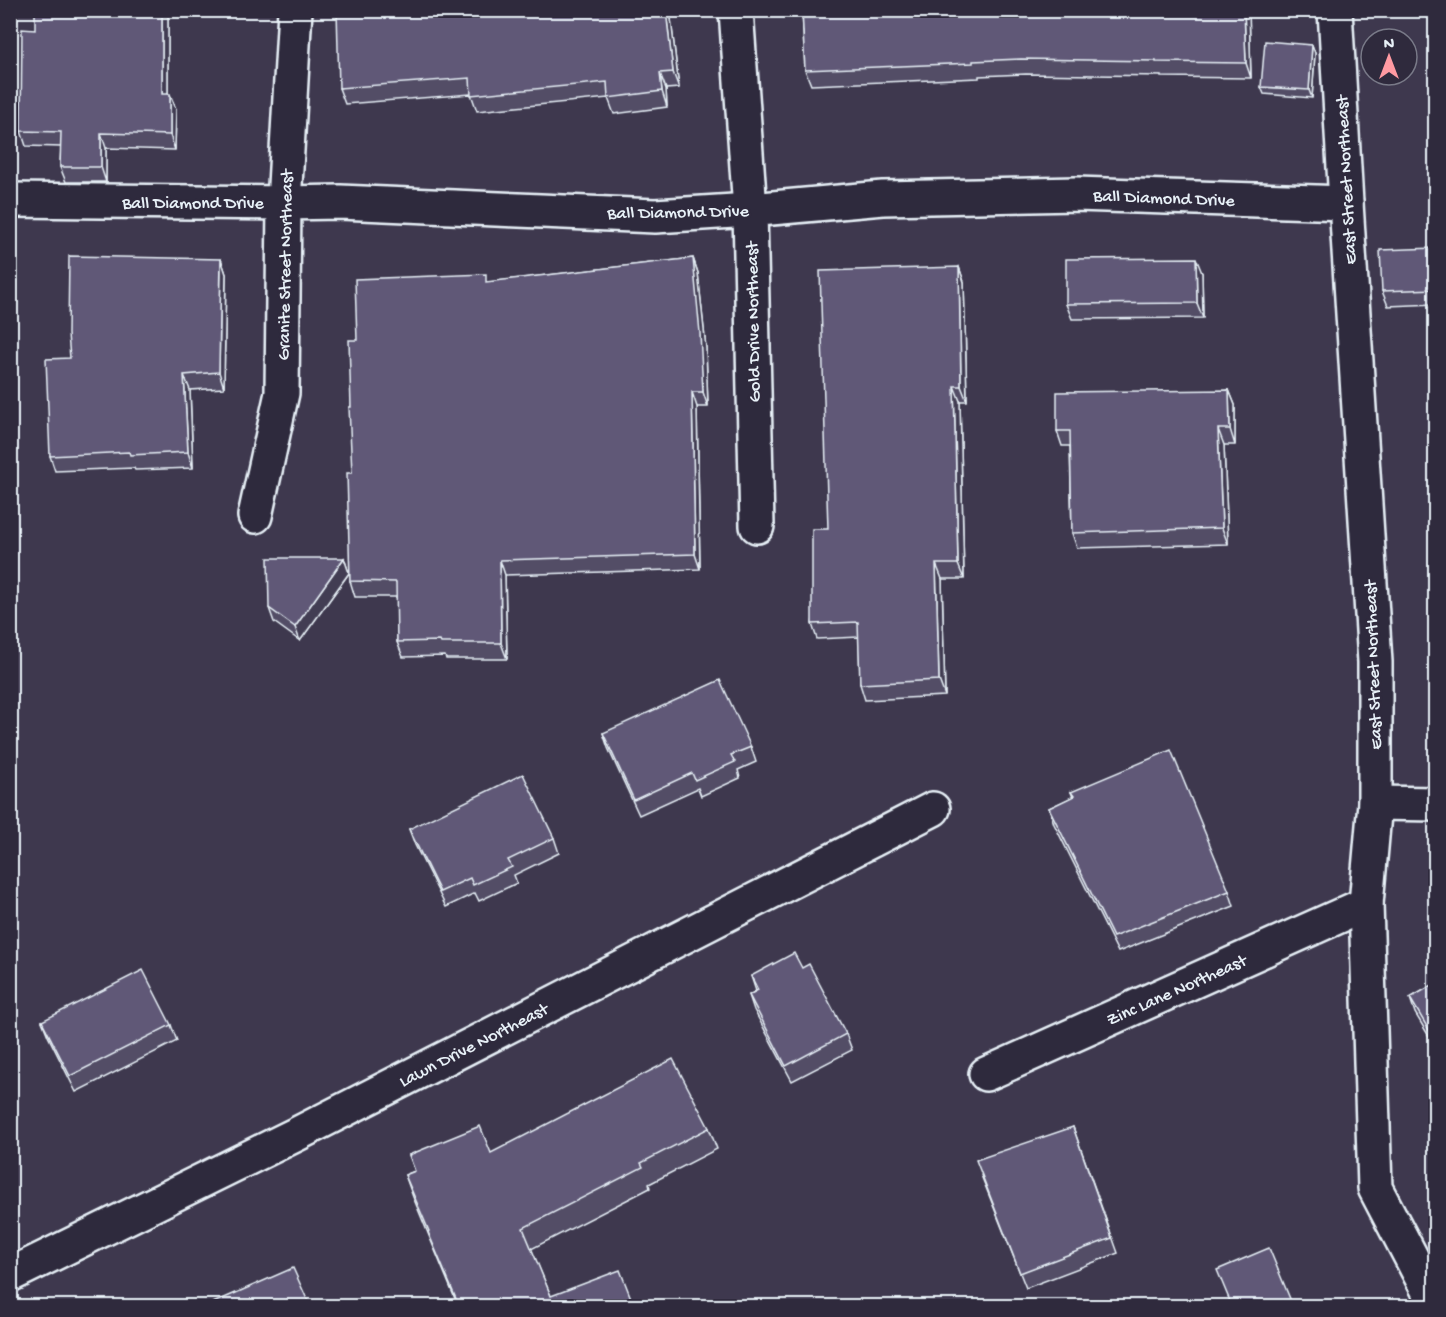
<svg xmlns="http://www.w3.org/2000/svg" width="1446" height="1317" viewBox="0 0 1446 1317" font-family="'Gochi Hand',sans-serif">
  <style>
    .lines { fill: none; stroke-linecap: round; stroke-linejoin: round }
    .minor-casing { stroke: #e8f1f8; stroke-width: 38 }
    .minor { stroke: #2f2a3d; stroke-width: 33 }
    .wall { fill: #534d66; stroke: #e8f1f8; stroke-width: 1.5 }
    .shaded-wall { fill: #433e53; stroke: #e8f1f8; stroke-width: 1.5 }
    .building { fill: #605977; stroke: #e8f1f8; stroke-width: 1.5 }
    .labels { text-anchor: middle; stroke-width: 4.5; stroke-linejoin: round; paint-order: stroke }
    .street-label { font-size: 18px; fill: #e8f1f8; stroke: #2f2a3d }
  </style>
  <rect width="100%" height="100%" fill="#3e384e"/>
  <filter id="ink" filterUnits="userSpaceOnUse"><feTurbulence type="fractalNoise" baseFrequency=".0167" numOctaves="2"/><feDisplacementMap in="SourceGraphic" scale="12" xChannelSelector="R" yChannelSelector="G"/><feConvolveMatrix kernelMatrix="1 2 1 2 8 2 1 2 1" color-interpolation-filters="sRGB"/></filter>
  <g filter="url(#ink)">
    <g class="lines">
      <defs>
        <g id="minor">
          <polyline points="736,10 750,210 757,526"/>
          <polyline points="1335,10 1346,203 1375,662 1375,803 1366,904 1375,1188 1436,1305"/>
          <polyline points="10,200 284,203 340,202 655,216 750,210 883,198 1076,194 1346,203"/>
          <polyline points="255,516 282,393 284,203 295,10"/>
          <polyline points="1375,803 1436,804"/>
          <polyline points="986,1074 1366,904"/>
          <polyline points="10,1275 297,1134 933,809"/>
        </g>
      </defs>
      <!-- minor casing -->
      <use href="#minor" class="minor-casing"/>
      <!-- minor -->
      <use href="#minor" class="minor"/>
    </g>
    <!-- wall -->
    <g class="wall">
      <polygon points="168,10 168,94 176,109 175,150 106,148 106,182 66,182 60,167 61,147 26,146 21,131 35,30"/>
      <polygon points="670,10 679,88 666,89 667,107 614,114 608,98 477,111 471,94 345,104 339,88"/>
      <polygon points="802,10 1249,10 1251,78 1161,77 1161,76 1026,74 979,76 979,78 811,85 805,70"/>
      <polygon points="1312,45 1315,53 1312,98 1264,94 1261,87"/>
      <polygon points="1436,248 1436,304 1388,306 1382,291"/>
      <polygon points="693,258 698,273 706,348 708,407 697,407 700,569 505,575 507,659 446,659 445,656 403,657 397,642 397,597 355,597 350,581 352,473 351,407 357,340 489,282"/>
      <polygon points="221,259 226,274 224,388 190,390 193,468 135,470 134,468 55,471 50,456 70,358"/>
      <polygon points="959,267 964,282 967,401 960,401 964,579 942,579 945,696 865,700 860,684 859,637 817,639 812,624 828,529"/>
      <polygon points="1202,273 1203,318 1072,319 1066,304"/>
      <polygon points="1229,390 1235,405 1235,445 1224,445 1228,544 1077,548 1072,533 1070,446 1062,446 1057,431"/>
      <polygon points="344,558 349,573 300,641 274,622 269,608"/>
      <polygon points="603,733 751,747 756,762 738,770 740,778 701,796 698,788 639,815 608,748"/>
      <polygon points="1071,792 1229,891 1234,906 1118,952 1054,824 1049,808 1073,797"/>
      <polygon points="409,829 554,838 559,853 514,875 517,883 479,901 475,893 446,907 415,845"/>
      <polygon points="802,968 846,1034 852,1050 792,1081 754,1010 749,995 756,991 751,976"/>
      <polygon points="1436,983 1436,1048 1415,1013 1410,998"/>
      <polygon points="42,1021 171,1025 177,1041 76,1092 48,1036"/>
      <polygon points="1073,1127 1118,1253 1026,1288 981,1175"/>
      <polygon points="709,1128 717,1149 649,1184 650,1188 531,1249 551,1296 634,1306 458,1306 413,1197 405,1175 415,1171 409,1155 491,1153"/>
    </g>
    <!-- shaded-wall -->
    <g class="shaded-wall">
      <polygon points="162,10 168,10 168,109 162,94"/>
      <polygon points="666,10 670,10 679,88 673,72"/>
      <polygon points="1244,10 1249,10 1251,78 1246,63"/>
      <polygon points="1312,45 1315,53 1312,98 1309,90"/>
      <polygon points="660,73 666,89 667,107 662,91"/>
      <polygon points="170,94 176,109 175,150 170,135"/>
      <polygon points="101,133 106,148 106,182 101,167"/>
      <polygon points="693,258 698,273 706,348 708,407 703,392"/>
      <polygon points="1196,258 1202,273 1203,318 1197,303"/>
      <polygon points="221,259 226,274 224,388 219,372"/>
      <polygon points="959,267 964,282 967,401 961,386"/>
      <polygon points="184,375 190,390 193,468 188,452"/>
      <polygon points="954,386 960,401 964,579 958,564"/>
      <polygon points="1229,390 1235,405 1235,445 1230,429"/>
      <polygon points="692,392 697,407 700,569 695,554"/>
      <polygon points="1218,429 1224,445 1228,544 1222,528"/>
      <polygon points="344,558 349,573 300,641 295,627"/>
      <polygon points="500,560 505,575 507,659 501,643"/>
      <polygon points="936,564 942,579 945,696 939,680"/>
    </g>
    <!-- building -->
    <g class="building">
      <polygon points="35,10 162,10 162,94 170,94 170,135 101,133 101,167 60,167 61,132 21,131 22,29 35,30"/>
      <polygon points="337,10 666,10 673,72 660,73 662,91 608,98 607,82 471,95 470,78 339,88"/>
      <polygon points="802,10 1244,10 1246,63 1156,62 1156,61 1021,59 973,61 973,63 805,70"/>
      <polygon points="1436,31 1436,112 1434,112"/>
      <polygon points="1265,41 1312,45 1309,90 1261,87"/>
      <polygon points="1436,248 1436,289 1382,291 1380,250"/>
      <polygon points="69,256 221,259 219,372 184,375 188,452 130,455 129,452 50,456 46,359 70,358 68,334"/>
      <polygon points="693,258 700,333 703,392 692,392 695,554 500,560 501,643 441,643 440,641 397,642 396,582 350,581 347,473 352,473 349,407 351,407 349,340 357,340 355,279 486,274 486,282"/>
      <polygon points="1196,258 1197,303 1066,304 1066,259"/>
      <polygon points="959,267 961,386 954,386 958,564 936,564 939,680 860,684 858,622 812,624 812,529 828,529 820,271"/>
      <polygon points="1229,390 1230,429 1218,429 1222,528 1072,533 1070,431 1057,431 1057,392"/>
      <polygon points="268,558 344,558 295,627 269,608"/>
      <polygon points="1436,649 1436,714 1433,714 1430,650"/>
      <polygon points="720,680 751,747 731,755 735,762 695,780 692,773 634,800 603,733"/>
      <polygon points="1171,750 1229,891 1113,937 1049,808 1074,796 1071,792"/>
      <polygon points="523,774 554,838 508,860 512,867 473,885 470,878 440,892 409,829"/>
      <polygon points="794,953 802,968 809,964 846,1034 786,1066 749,995 758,990 751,976"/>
      <polygon points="143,970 171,1025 70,1076 42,1021"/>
      <polygon points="1436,983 1436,1042 1410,998"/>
      <polygon points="673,1059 709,1128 641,1163 643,1167 523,1228 551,1296 620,1270 634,1306 471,1306 471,1305 468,1306 459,1306 428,1232 429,1231 405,1175 415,1171 409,1155 480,1126 491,1153"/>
      <polygon points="1073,1127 1112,1238 1020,1273 976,1160"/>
      <polygon points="1269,1248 1293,1306 1232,1306 1217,1270"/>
      <polygon points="293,1268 310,1306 206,1306"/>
    </g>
  </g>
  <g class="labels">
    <!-- street labels -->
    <g class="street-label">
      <text transform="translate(1345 180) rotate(-93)" y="6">East Street Northeast</text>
      <text transform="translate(1164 197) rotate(2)" y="6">Ball Diamond Drive</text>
      <text x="193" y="208">Ball Diamond Drive</text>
      <text transform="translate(678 211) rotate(-1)" y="6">Ball Diamond Drive</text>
      <text transform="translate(284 265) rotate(-89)" y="6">Granite Street Northeast</text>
      <text transform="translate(752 322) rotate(-91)" y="6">Gold Drive Northeast</text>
      <text transform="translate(1372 665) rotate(-92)" y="6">East Street Northeast</text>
      <text transform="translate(1176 989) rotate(-24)" y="6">Zinc Lane Northeast</text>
      <text transform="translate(473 1044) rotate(-27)" y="6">Lawn Drive Northeast</text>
    </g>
  </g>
  <!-- margin -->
  <rect width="1446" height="1317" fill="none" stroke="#2f2a3d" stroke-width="36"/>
  <rect x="18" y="18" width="1410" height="1281" fill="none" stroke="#e8f1f8" stroke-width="2" filter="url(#ink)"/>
  <!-- north arrow -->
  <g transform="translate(1389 57)"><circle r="28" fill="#2f2a3d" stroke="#797a88" stroke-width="1.5"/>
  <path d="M0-4.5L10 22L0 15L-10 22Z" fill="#ff9aa2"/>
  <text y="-9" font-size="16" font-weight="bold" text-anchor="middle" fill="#e8f1f8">N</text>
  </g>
</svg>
